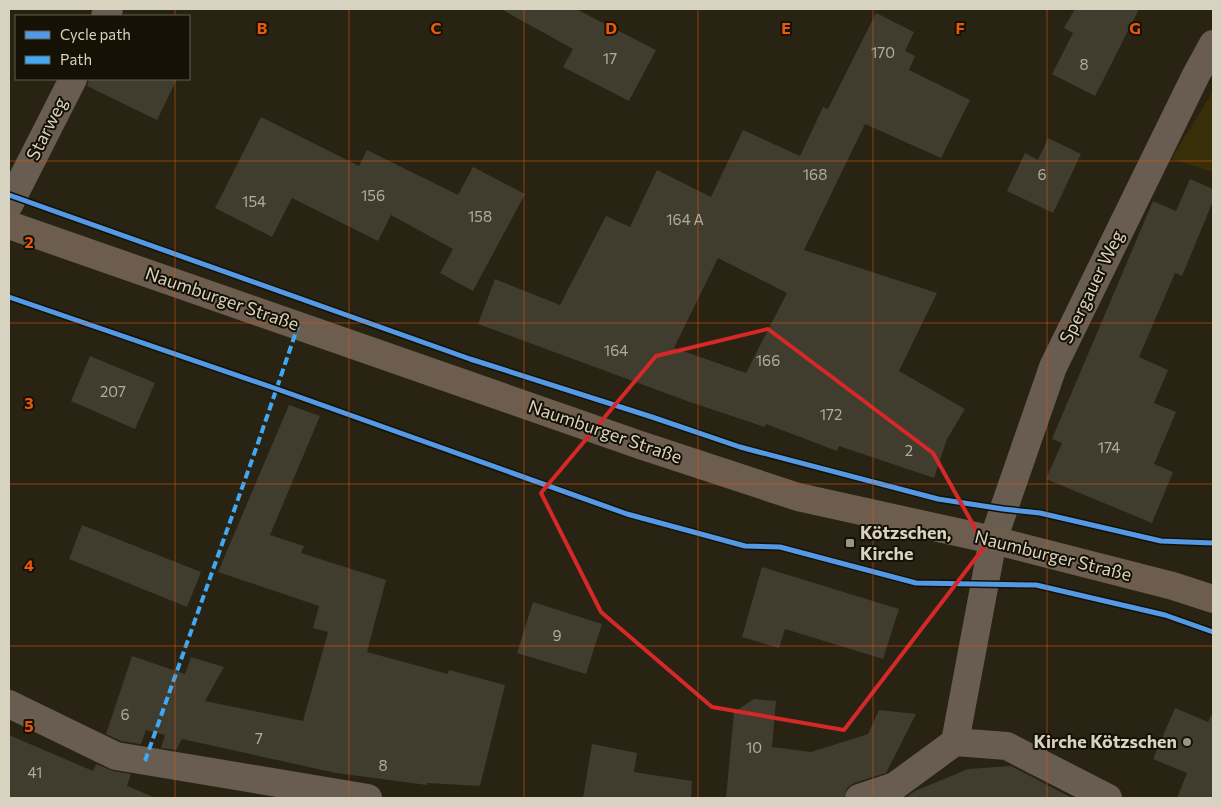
<svg xmlns="http://www.w3.org/2000/svg" width="1222" height="807" viewBox="0 0 1222 807" font-family="Commissioner,sans-serif">
  <style>
    .built { fill: #382e08 }
    .building { fill: #403d2f; fill-rule: evenodd }
    .lines { fill: none; stroke-linecap: round; stroke-linejoin: round }
    .street { stroke: #695c51; stroke-width: 28 }
    .secondary { stroke: #6c5d4f; stroke-width: 28 }
    .quiet { stroke: #3fa9f5; stroke-width: 4; stroke-dasharray: 8 4; stroke-linecap: butt }
    .cycleway-casing { stroke: #151105; stroke-width: 8 }
    .cycleway { stroke: #5399e6; stroke-width: 5 }
    .marked { fill: none; stroke: #d62828; stroke-width: 4; stroke-linejoin: round }
    .grid { fill: none; stroke: #e8590c; stroke-width: 1; stroke-opacity: 0.55 }
    .poi-dot { fill: #9a9584; stroke: #151105; stroke-width: 2 }
    .labels { text-anchor: middle; stroke-width: 4; stroke-linejoin: round; paint-order: stroke }
    .number-label { font-size: 15px; fill: #b2ad9c }
    .street-label { font-size: 18px; fill: #d8d2c1; stroke: #151105 }
    .poi-label { font-size: 18px; font-weight: bold; fill: #d8d2c1; stroke: #151105; text-anchor: start }
    .grid-label { font-size: 16px; text-anchor: middle; font-weight: bold; fill: #e8590c; stroke: #151105; stroke-width: 4; stroke-linejoin: round; paint-order: stroke }
  </style>
  <rect width="100%" height="100%" fill="#282312"/>
  <!-- built -->
  <polygon class="built" points="1213,89 1213,172 1171,159 1209,98"/>
  <!-- building -->
  <g class="building">
    <polygon points="501,9 576,9 656,50 629,101 563,67 573,49"/>
    <polygon points="1075,9 1139,9 1095,96 1052,74 1073,33 1064,28"/>
    <path d="M 876,13 L 914,32 L 905,51 L 915,56 L 909,70 L 970,100 L 941,158 L 865,124 L 804,250 L 937,293 L 899,371 L 965,409 L 947,439 L 934,478 L 839,446 L 837,451 L 766,424 L 765,427 L 687,401 L 478,324 L 495,279 L 560,305 L 606,216 L 630,227 L 657,170 L 711,197 L 743,130 L 800,156 L 823,107 L 828,109 ZM 718,258 L 787,293 L 746,373 L 674,348 Z"/>
    <polygon points="89,79 177,79 157,120 87,86"/>
    <polygon points="261,117 359,166 367,150 458,195 473,167 525,194 473,291 440,273 453,249 391,215 378,241 292,198 272,237 215,208"/>
    <polygon points="1048,138 1081,154 1053,213 1007,191 1025,153 1038,160"/>
    <polygon points="1190,179 1213,189 1213,201 1182,276 1175,273 1139,357 1168,370 1154,403 1176,412 1154,464 1173,472 1152,523 1046,479 1062,443 1052,439 1153,201 1176,211"/>
    <polygon points="90,356 155,383 135,429 71,401"/>
    <polygon points="289,405 320,416 270,535 304,546 301,553 386,580 367,652 448,674 449,670 505,685 480,786 427,783 427,785 336,773 182,739 176,750 161,748 165,735 146,730 141,744 121,741 106,734 132,656 185,674 191,657 224,667 205,701 303,721 328,632 313,628 319,606 218,572"/>
    <polygon points="82,525 201,572 187,607 69,559"/>
    <polygon points="762,567 899,609 883,659 785,629 779,648 742,637"/>
    <polygon points="533,602 602,624 586,674 517,653"/>
    <polygon points="754,699 776,701 772,747 811,752 868,734 879,710 916,714 886,773 854,783 847,788 844,798 726,798 734,712"/>
    <polygon points="1175,708 1208,722 1213,712 1213,798 1177,798 1187,773 1153,759"/>
    <polygon points="9,735 93,771 96,764 113,771 131,774 127,786 156,798 9,798"/>
    <polygon points="592,744 637,753 634,772 692,781 691,798 583,798"/>
    <polygon points="1011,766 1072,798 905,798 915,791 968,769"/>
  </g>
  <g class="lines">
    <!-- street -->
    <g class="street">
      <polyline points="105,16 109,9"/>
      <polyline points="9,205 73,79"/>
      <polyline points="9,704 116,756 368,798"/>
      <polyline points="955,742 993,540 1053,367 1196,75 1213,44"/>
      <polyline points="859,798 895,786 955,742 1007,746 1108,798"/>
    </g>
    <!-- secondary -->
    <polyline class="secondary" points="9,225 640,445 798,497 993,540 1173,586 1213,599"/>
    <!-- quiet -->
    <polyline class="quiet" points="145,761 258,443 298,326"/>
    <defs>
      <g id="cycleway">
        <polyline points="9,195 470,359 652,417 740,447 938,499 1003,509 1040,513 1161,541 1213,543"/>
        <polyline points="9,297 277,389 627,514 745,546 780,547 916,583 1036,585 1165,615 1213,632"/>
      </g>
    </defs>
    <!-- cycleway casing -->
    <use href="#cycleway" class="cycleway-casing"/>
    <!-- cycleway -->
    <use href="#cycleway" class="cycleway"/>
  </g>
  <!-- marked area -->
  <path class="marked" d="M 768,329 L 933,453 L 985,546 L 844,730 L 712,707 L 601,612 L 541,493 L 656,356 Z"/>
  <!-- grid -->
  <path class="grid" d="M 175,9 L 175,16M 349,9 L 349,798M 524,9 L 524,798M 698,9 L 698,798M 873,9 L 873,798M 1047,9 L 1047,798M 175,79 L 175,798M 9,161 L 1213,161M 9,323 L 1213,323M 9,484 L 1213,484M 9,646 L 1213,646"/>
  <!-- markers -->
  <g class="poi-dot">
    <rect x="845" y="538" width="10" height="10" rx="2.5"/>
    <circle cx="1187" cy="742" r="5"/>
  </g>
  <g class="labels">
    <!-- number labels -->
    <g class="number-label">
      <text x="883" y="58">170</text>
      <text x="610" y="64">17</text>
      <text x="1084" y="70">8</text>
      <text x="815" y="180">168</text>
      <text x="1042" y="180">6</text>
      <text x="373" y="201">156</text>
      <text x="254" y="207">154</text>
      <text x="480" y="222">158</text>
      <text x="685" y="225">164 A</text>
      <text x="616" y="356">164</text>
      <text x="768" y="366">166</text>
      <text x="113" y="397">207</text>
      <text x="831" y="420">172</text>
      <text x="1109" y="453">174</text>
      <text x="909" y="456">2</text>
      <text x="557" y="641">9</text>
      <text x="125" y="720">6</text>
      <text x="259" y="744">7</text>
      <text x="754" y="753">10</text>
      <text x="383" y="771">8</text>
      <text x="35" y="778">41</text>
    </g>
    <!-- street labels -->
    <g class="street-label">
      <text transform="translate(47 129) rotate(-63)" y="6">Starweg</text>
      <text transform="translate(1092 287) rotate(-64)" y="6">Spergauer Weg</text>
      <text transform="translate(222 299) rotate(19)" y="6">Naumburger Straße</text>
      <text transform="translate(605 432) rotate(19)" y="6">Naumburger Straße</text>
      <text transform="translate(1053 556) rotate(14)" y="6">Naumburger Straße</text>
    </g>
    <!-- poi labels -->
    <g class="poi-label">
      <text x="860" y="539">Kötzschen,<tspan x="860" dy="21">Kirche</tspan></text>
      <text x="1177" y="748" text-anchor="end">Kirche Kötzschen</text>
    </g>
  </g>
  <g class="grid-label">
    <text x="262" y="34">B</text>
    <text x="436" y="34">C</text>
    <text x="611" y="34">D</text>
    <text x="786" y="34">E</text>
    <text x="960" y="34">F</text>
    <text x="1135" y="34">G</text>
    <text x="29" y="248">2</text>
    <text x="29" y="409">3</text>
    <text x="29" y="571">4</text>
    <text x="29" y="732">5</text>
  </g>
  <!-- border -->
  <rect width="1222" height="807" fill="none" stroke="#d8d2c1" stroke-width="20"/>
  <!-- legend -->
  <rect x="15" y="15" width="175" height="65" fill="#151105" stroke="#635e50"/>
  <rect x="25" y="31" width="25" height="8" fill="#5399e6" stroke="#635e50"/>
  <text x="60" y="40" font-size="15" fill="#d8d2c1">Cycle path</text>
  <rect x="25" y="56" width="25" height="8" fill="#3fa9f5" stroke="#635e50"/>
  <text x="60" y="65" font-size="15" fill="#d8d2c1">Path</text>
</svg>
